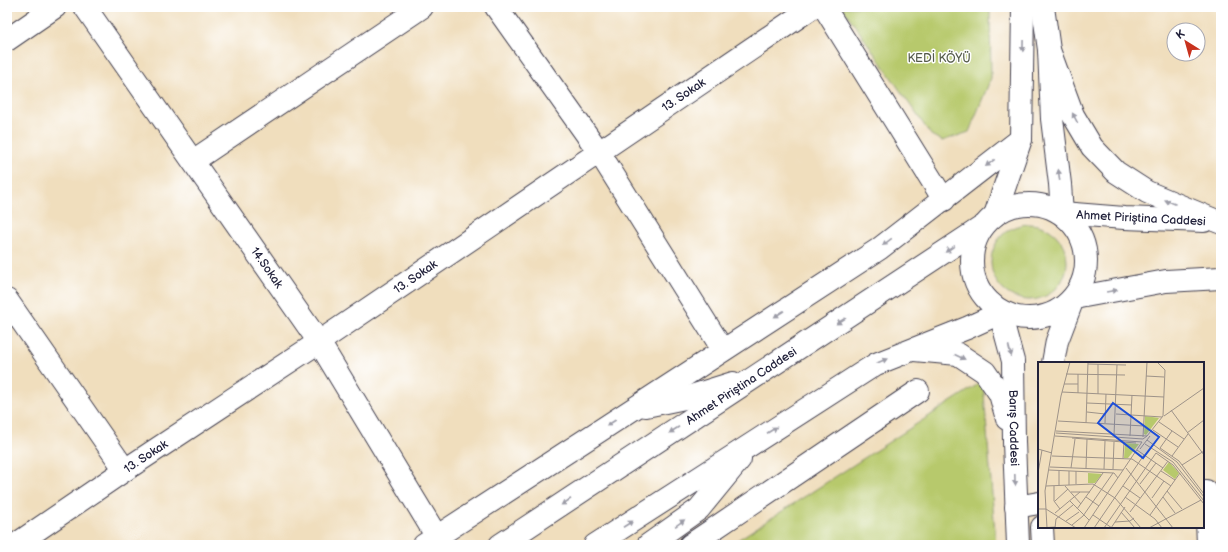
<svg xmlns="http://www.w3.org/2000/svg" width="1228" height="552" viewBox="0 0 1228 552" font-family="'Balsamiq Sans',sans-serif">
  <style>
    .green { fill: #b7c96c; stroke: #6c7654 }
    .lines { fill: none; stroke-linecap: round; stroke-linejoin: round }
    .minor-casing { stroke: #413e4e; stroke-width: 24 }
    .minor { stroke: #fff; stroke-width: 22 }
    .oneway { fill: #9c9ca7 }
    .labels { text-anchor: middle; stroke-width: 3; stroke-linejoin: round; paint-order: stroke }
    .park-label { font-size: 12px; fill: #565c4c; stroke: #fff }
    .street-label { font-size: 12px; fill: #22223b; stroke: #fff }
    .inset-road { fill: none; stroke: #9e9389; stroke-width: 1 }
    .view { fill: #1d4ed8; fill-opacity: 0.15; stroke: #1d4ed8; stroke-width: 2 }
    .inset-edge { fill: none; stroke: #22223b; stroke-width: 2 }
  </style>
  <rect width="100%" height="100%" fill="#fff"/>
  <filter id="ink" filterUnits="userSpaceOnUse"><feTurbulence type="fractalNoise" baseFrequency=".025" numOctaves="2"/><feDisplacementMap in="SourceGraphic" scale="8" xChannelSelector="R" yChannelSelector="G"/><feConvolveMatrix kernelMatrix="1 2 1 2 8 2 1 2 1" color-interpolation-filters="sRGB"/></filter>
  <filter id="wash" filterUnits="userSpaceOnUse"><feTurbulence type="fractalNoise" baseFrequency=".012" numOctaves="4" result="noise"/><feDisplacementMap in="SourceGraphic" scale="16" xChannelSelector="R" yChannelSelector="G"/><feGaussianBlur stdDeviation="0.9" result="paint"/><feColorMatrix in="noise" values="0 0 0 0 0 0 0 0 0 0 0 0 0 0 0 0 0 1.4 0 .05"/><feComposite in="paint" operator="in"/></filter>
  <g filter="url(#wash)">
    <rect width="100%" height="100%" fill="#f0debd"/>
    <!-- green -->
    <g class="green">
      <polygon points="842,7 990,7 991,78 969,132 942,141 931,135"/>
      <circle cx="1029" cy="262" r="38"/>
      <polygon points="983,381 996,545 734,545 733,543"/>
    </g>
  </g>
  <g filter="url(#ink)">
    <g class="lines">
      <defs>
        <g id="minor">
          <path id="s1" d="M 85,7 L 319,342 L 437,537"/>
          <polyline points="496,7 599,152 723,350"/>
          <polyline points="824,7 944,200"/>
          <polyline points="1043,7 1049,50 1052,119 1060,184 1062,213"/>
          <polyline points="7,40 55,7"/>
          <polyline points="1049,50 1073,115 1092,147 1116,172 1147,192 1219,222"/>
          <polyline points="193,161 422,7"/>
          <circle cx="1029" cy="261" r="57"/>
          <polyline points="1062,213 1124,218 1204,221"/>
          <polyline points="995,215 1021,139 1023,7"/>
          <polyline points="1074,298 1166,281 1221,278"/>
          <polyline points="7,300 125,470"/>
          <polyline points="914,350 958,354 985,372 1000,394 1007,419"/>
          <polyline points="1053,363 1057,341 1073,299"/>
          <polyline points="646,406 685,398 733,383"/>
          <polyline points="1206,491 1208,545"/>
          <polyline points="1016,507 1039,503"/>
          <polyline points="1042,527 1043,545"/>
          <path id="s2" d="M 15,545 L 125,470 L 319,342 L 813,7"/>
          <polyline points="424,545 879,249 1021,139"/>
          <path id="s3" d="M 500,545 L 982,227"/>
          <path id="s4" d="M 595,545 L 876,364 L 967,328 L 1000,313 L 1013,361 L 1014,442 L 1018,545"/>
          <polyline points="648,545 699,509 740,459"/>
          <polyline points="690,545 918,391"/>
        </g>
      </defs>
      <!-- minor casing -->
      <use href="#minor" class="minor-casing"/>
      <!-- minor -->
      <use href="#minor" class="minor"/>
    </g>
    <!-- one-way arrows -->
    <defs><path id="oneway-solid" d="M-6-.8H1V-3.2L6.5 0L1 3.2V.8H-6Z"/></defs>
    <g class="oneway">
      <use href="#oneway-solid" transform="translate(1023 46) rotate(91)"/>
      <use href="#oneway-solid" transform="translate(1075 118) rotate(-118)"/>
      <use href="#oneway-solid" transform="translate(990 163) rotate(142)"/>
      <use href="#oneway-solid" transform="translate(1059 175) rotate(-97)"/>
      <use href="#oneway-solid" transform="translate(1170 202) rotate(-158)"/>
      <use href="#oneway-solid" transform="translate(887 242) rotate(143)"/>
      <use href="#oneway-solid" transform="translate(950 249) rotate(146)"/>
      <use href="#oneway-solid" transform="translate(1112 291) rotate(-10)"/>
      <use href="#oneway-solid" transform="translate(779 314) rotate(147)"/>
      <use href="#oneway-solid" transform="translate(841 321) rotate(147)"/>
      <use href="#oneway-solid" transform="translate(1010 351) rotate(75)"/>
      <use href="#oneway-solid" transform="translate(960 357) rotate(25)"/>
      <use href="#oneway-solid" transform="translate(882 361) rotate(-23)"/>
      <use href="#oneway-solid" transform="translate(611 423) rotate(147)"/>
      <use href="#oneway-solid" transform="translate(674 430) rotate(147)"/>
      <use href="#oneway-solid" transform="translate(772 430) rotate(-33)"/>
      <use href="#oneway-solid" transform="translate(1015 480) rotate(88)"/>
      <use href="#oneway-solid" transform="translate(566 502) rotate(147)"/>
      <use href="#oneway-solid" transform="translate(680 523) rotate(-35)"/>
      <use href="#oneway-solid" transform="translate(628 524) rotate(-33)"/>
    </g>
  </g>
  <g class="labels">
    <!-- park labels -->
    <g class="park-label">
      <text x="939" y="62">KEDİ KÖYÜ</text>
    </g>
    <!-- street labels -->
    <g class="street-label">
      <text dy="4" stroke="none"><textPath href="#s2" startOffset="806">13. Sokak</textPath></text>
      <text transform="translate(1141 218) rotate(3)" y="4">Ahmet Piriştina Caddesi</text>
      <text dy="4" stroke="none"><textPath href="#s1" startOffset="318">14.Sokak</textPath></text>
      <text dy="4" stroke="none"><textPath href="#s2" startOffset="482">13. Sokak</textPath></text>
      <text dy="4" stroke="none"><textPath href="#s3" startOffset="289">Ahmet Piriştina Caddesi</textPath></text>
      <text dy="4" stroke="none"><textPath href="#s4" startOffset="585">Barış Caddesi</textPath></text>
      <text dy="4" stroke="none"><textPath href="#s2" startOffset="158">13. Sokak</textPath></text>
    </g>
  </g>
  <!-- overview -->
  <g transform="translate(1038 362)">
    <rect width="166" height="166" fill="#f0debd"/>
    <path d="M 107,54 L 121,56 L 108,73 L 106,72 ZM 87,81 L 101,82 L 90,96 L 86,96 ZM 131,100 L 141,111 L 137,117 L 125,108 ZM 50,111 L 64,112 L 57,121 L 50,121 Z" fill="#b7c96c"/>
    <path class="inset-road" d="M 50,2 L 88,3M 28,12 L 87,13M 108,14 L 126,15M 26,22 L 40,22M 24,30 L 126,35M 40,31 L 40,12M 60,32 L 60,2M 49,41 L 94,43M 133,48 L 166,93M 49,50 L 67,52M 78,52 L 124,55M 126,54 L 166,26M 20,59 L 106,64M 121,60 L 146,77M 48,61 L 50,0M 67,61 L 68,32M 115,68 L 140,85M 18,69 L 109,74M 134,69 L 122,86 L 141,99 L 166,132M 18,71 L 105,77 L 109,74 L 125,54 L 127,8 L 119,0M 149,71 L 166,58M 76,73 L 79,3M 17,74 L 104,80 L 46,166M 92,74 L 94,33M 105,75 L 109,0M 34,76 L 98,81M 109,78 L 139,100 L 166,135M 107,82 L 135,100 L 166,139M 0,87 L 14,91M 102,87 L 112,74M 99,88 L 125,106M 118,91 L 135,103 L 166,142M 14,94 L 94,97 L 133,124M 134,94 L 150,72M 85,97 L 86,80M 144,103 L 166,89M 12,105 L 85,108M 33,106 L 37,77M 48,106 L 49,77M 88,106 L 135,166M 66,107 L 67,79M 75,107 L 76,80M 11,108 L 76,111 L 80,116M 38,109 L 38,122M 123,109 L 137,118M 0,111 L 4,88M 102,122 L 118,101M 31,123 L 31,109M 8,124 L 55,122 L 77,136 L 103,166M 16,124 L 16,139 L 22,147M 21,124 L 21,109M 27,124 L 43,142M 85,124 L 102,136M 129,129 L 144,147M 33,130 L 52,130M 48,135 L 61,144M 87,135 L 117,157 L 124,166M 125,135 L 137,151M 114,136 L 126,119M 17,139 L 30,127M 32,139 L 51,158M 0,147 L 8,147 L 38,166M 39,147 L 65,111M 83,150 L 97,166M 92,150 L 130,99M 17,151 L 42,130M 55,153 L 74,166M 112,153 L 142,111M 28,159 L 41,150M 77,160 L 92,159 L 96,156M 34,163 L 45,154 L 75,111M 0,166 L 17,165M 9,166 L 7,129 L 23,34 L 32,0M 17,166 L 18,157 L 35,143M 56,166 L 106,93M 66,166 L 118,91M 73,166 L 87,145M 111,166 L 163,138"/>
    <path class="view" d="M 75,41 L 121,75 L 105,96 L 60,61 Z"/>
    <rect width="166" height="166" class="inset-edge"/>
  </g>
  <!-- margin -->
  <rect width="1228" height="552" fill="none" stroke="#fff" stroke-width="24"/>
  <!-- north arrow -->
  <g transform="translate(1186 42) rotate(323)"><circle r="19" fill="#ffffff" stroke="#a7a7b1"/>
  <path d="M0-3L7 15L0 10L-7 15Z" fill="#c8321e"/>
  <text y="-6" font-size="11" font-weight="bold" text-anchor="middle" fill="#22223b">K</text>
  </g>
</svg>
